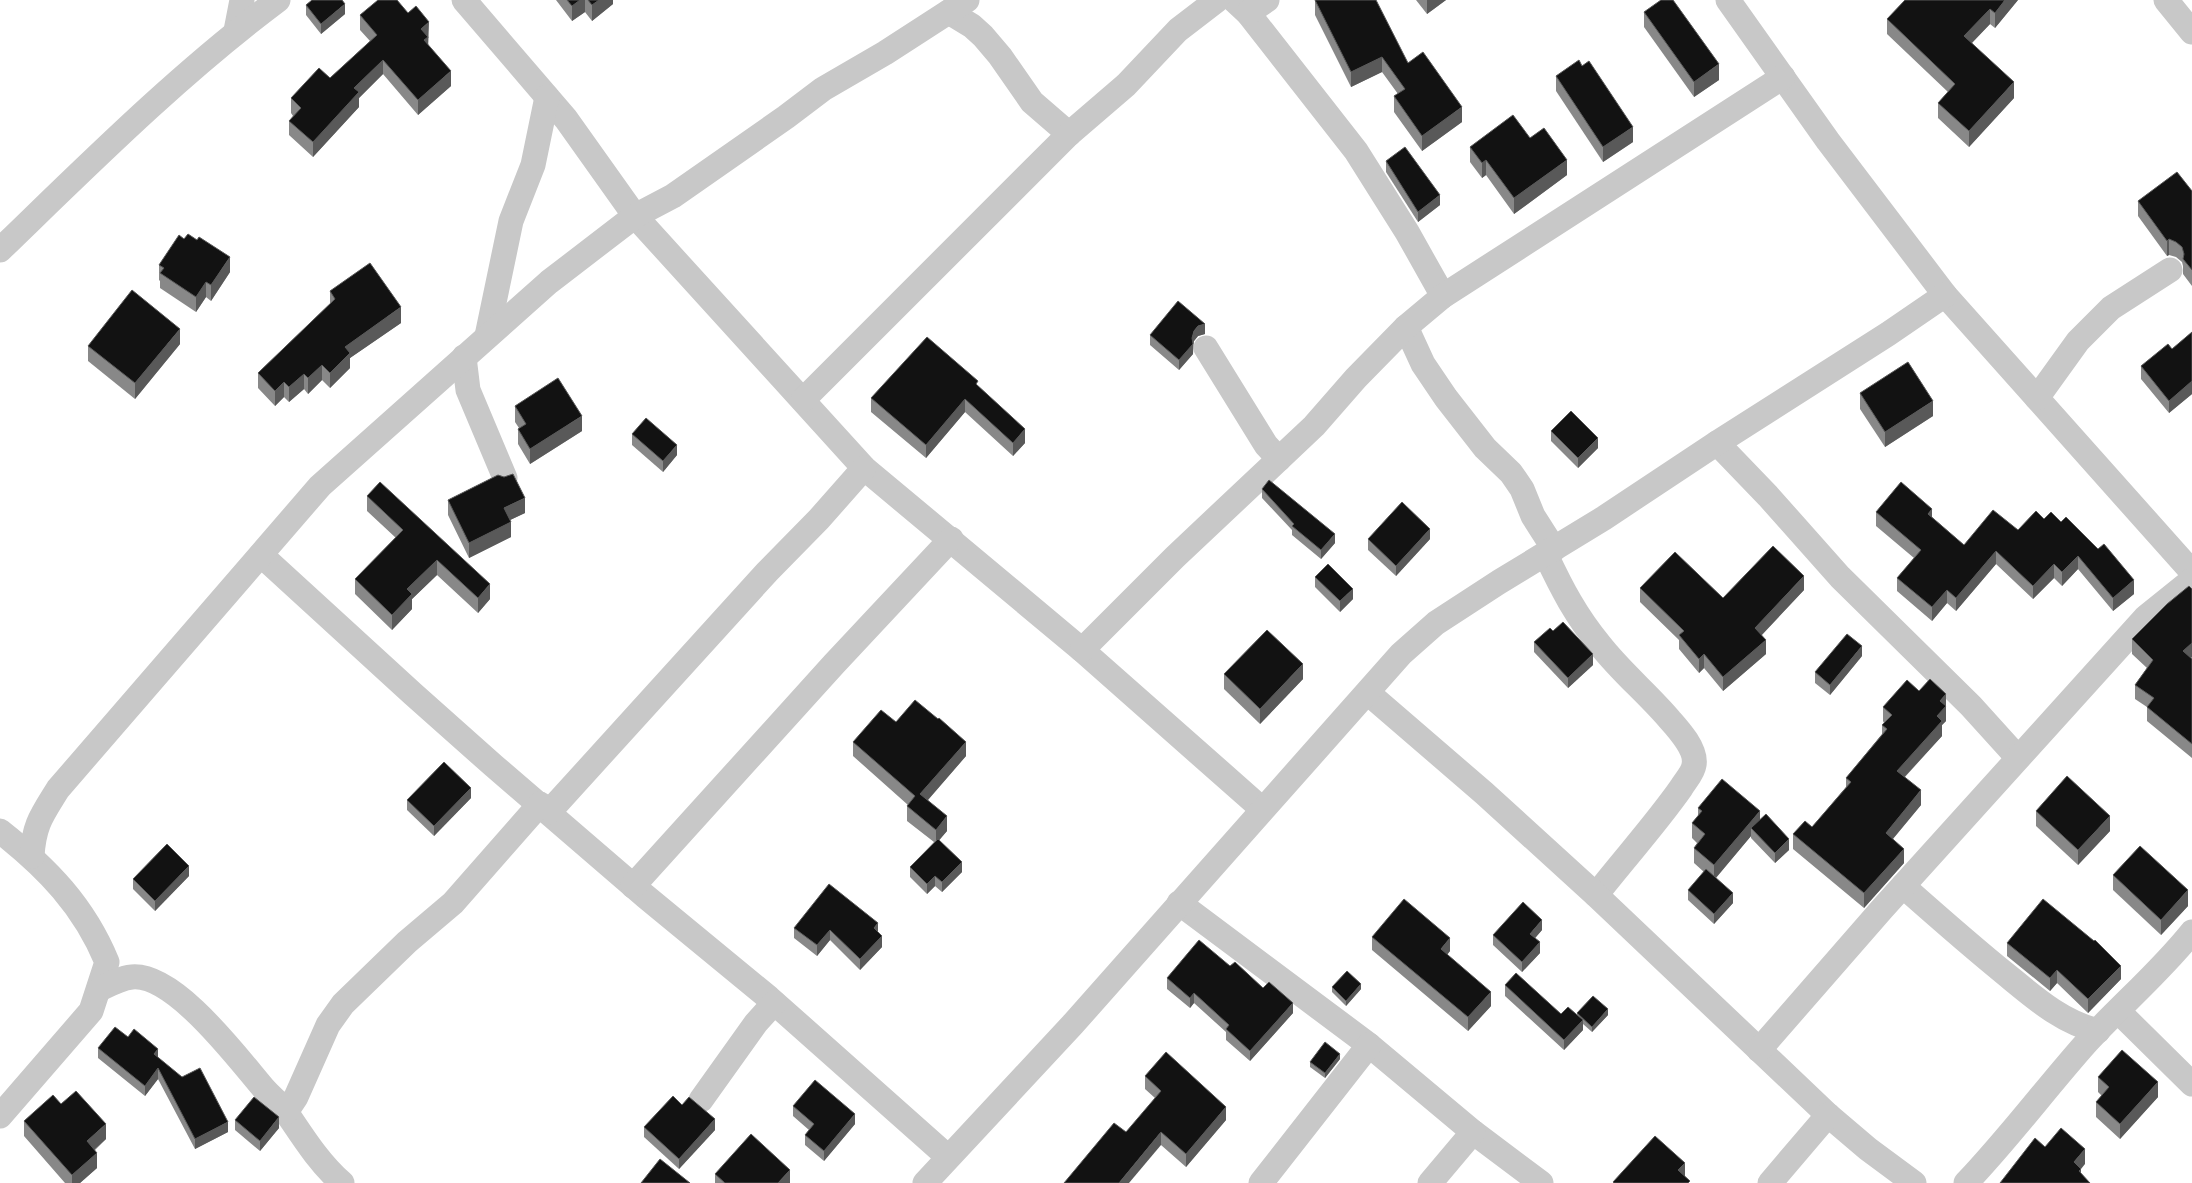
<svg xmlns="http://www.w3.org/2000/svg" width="2192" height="1183" viewBox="0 0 2192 1183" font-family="'PT Sans Narrow',sans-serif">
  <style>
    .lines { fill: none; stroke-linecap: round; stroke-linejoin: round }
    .minor { stroke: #c8c8c8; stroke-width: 25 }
    .wall { fill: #888 }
    .shaded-wall { fill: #595959 }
    .building { fill: #121212; stroke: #595959 }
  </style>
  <rect width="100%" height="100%" fill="#fff"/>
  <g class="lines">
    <!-- minor -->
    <g class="minor">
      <polyline points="464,0 566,119 635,216 864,468 1082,650 1262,809"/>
      <polyline points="1234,0 1248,13 1356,151 1407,232 1443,296"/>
      <polyline points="1728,0 1828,141 1945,295 2192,572"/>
      <polyline points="2166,0 2192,32"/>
      <polyline points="949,12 972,26 983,36 1000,56 1032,102 1069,134"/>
      <polyline points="1248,13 1267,0"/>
      <polyline points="236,31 242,0"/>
      <path d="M 0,250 C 90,163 178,75 278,0"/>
      <polyline points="1406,327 1423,364 1446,398 1485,448 1511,473 1522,489 1533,516 1554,549"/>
      <polyline points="487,336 511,221 533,165 547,97"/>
      <polyline points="1206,348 1266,445 1279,459"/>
      <polyline points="464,357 468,390 505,478"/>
      <polyline points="2037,398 2078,341 2111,308 2170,270"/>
      <polyline points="803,400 1069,134 1126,85 1178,30 1217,0"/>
      <polyline points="1717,443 1768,496 1840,577 1971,706 2018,758"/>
      <polyline points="261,555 413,694 494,766 645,896 769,998 948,1157"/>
      <path d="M 1546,555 C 1562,589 1576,616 1600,645 C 1621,672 1648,694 1670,720 C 1679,730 1697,750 1694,765 C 1693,773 1685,781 1681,788 C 1655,825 1624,859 1596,895"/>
      <polyline points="1082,650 1175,557 1314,426 1356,378 1406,327 1443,296 1783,77"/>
      <polyline points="1368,693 1484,793 1596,895 1828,1115 1868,1149 1914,1183"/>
      <polyline points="549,812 767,572 819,519 864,468"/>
      <path d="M 0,831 C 47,868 84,906 107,962 L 91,1011 L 0,1116"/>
      <path d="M 32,856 C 34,824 42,815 58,789 L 320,486 L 549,282 L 635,216 L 673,196 L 786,117 L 823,89 L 885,53 L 967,0"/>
      <polyline points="633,886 834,664 951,539"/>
      <path d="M 1903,886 C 1938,917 1972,947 2008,976 C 2036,999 2062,1022 2098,1031"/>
      <polyline points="1179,903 1369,1045 1473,1132 1541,1183"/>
      <path d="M 100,989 C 110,984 121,978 132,977 C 175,973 239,1060 265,1090 C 271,1097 281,1104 286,1112 C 303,1137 319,1163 342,1183"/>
      <polyline points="2119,1012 2192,1084"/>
      <polyline points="1759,1050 1882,909 2146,617 2192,580"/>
      <polyline points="701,1100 756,1023 774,1003"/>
      <polyline points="286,1112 296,1097 328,1025 343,1004 407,942 453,903 540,804"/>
      <polyline points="925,1183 1073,1024 1401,654 1436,623 1499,582 1604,518 1717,443 1888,334 1945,295"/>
      <polyline points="1261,1183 1369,1045"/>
      <polyline points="1430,1183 1473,1132"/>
      <polyline points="1770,1183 1828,1115"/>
      <path d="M 1966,1183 C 2009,1138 2046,1088 2087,1042 C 2121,1005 2160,972 2192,932"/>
    </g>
  </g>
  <!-- wall -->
  <g class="wall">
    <polygon points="556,0 613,0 613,4 592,21 585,12 572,21"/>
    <polygon points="1315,0 1408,63 1462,122 1422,151 1394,112 1394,96 1398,94 1382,72 1351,87 1315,15"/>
    <polygon points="1416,0 1446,0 1427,14"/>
    <polygon points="2018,0 1995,28 1990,24 1972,43 2014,98 1969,147 1938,118 1938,103 1948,92 1887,34 1887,19"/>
    <polygon points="306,5 345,14 321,34 306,15"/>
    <polygon points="1644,12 1719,80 1694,97 1644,27"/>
    <polygon points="360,15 429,37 428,38 428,45 451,86 418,115 383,74 359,98 359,107 313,157 289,135 289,121 293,116 291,113 291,98 330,78 370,41 360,30"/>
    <polygon points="1582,66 1633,142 1603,162 1556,91 1556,76"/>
    <polygon points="1530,138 1567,175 1514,214 1486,175 1482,178 1470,162 1470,147"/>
    <polygon points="1386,161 1440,205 1418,222 1386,172"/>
    <polygon points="2192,191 2192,286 2183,274 2183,266 2182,262 2176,257 2169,255 2167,256 2138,216 2138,201"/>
    <polygon points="159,265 230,272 211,301 206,297 196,312 160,288 160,281 159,280"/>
    <polygon points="330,291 401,323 350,358 350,368 330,388 322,380 308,394 304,389 289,402 284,397 275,406 258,388 258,373 330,304"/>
    <polygon points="2192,332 2192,394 2169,413 2141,379 2141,366 2172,349"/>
    <polygon points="1205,334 1198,336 1194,341 1193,354 1179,370 1150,345 1150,335"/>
    <polygon points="180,344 135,399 88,361 88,346"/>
    <polygon points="978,386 1025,443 1013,456 965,412 926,458 871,412 871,398"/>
    <polygon points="1860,393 1933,416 1885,447 1860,409"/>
    <polygon points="515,406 582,431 530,464 518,444 518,429 519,428 515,422"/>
    <polygon points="1551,431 1598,448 1578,468 1551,441"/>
    <polygon points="632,434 677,455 663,472 632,445"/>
    <polygon points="1262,489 1335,543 1321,559 1292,535 1292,530 1262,498"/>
    <polygon points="367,496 490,599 478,613 437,575 412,599 412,609 392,630 355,594 355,579 396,538 367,511"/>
    <polygon points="448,500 525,513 510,520 511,537 469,558 448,515"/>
    <polygon points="1876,512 1932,517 1964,545 2018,530 2044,519 2134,594 2113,611 2078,569 2062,586 2054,578 2033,599 1996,564 1956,611 1947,603 1932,621 1897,591 1897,578 1914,558 1876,526"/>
    <polygon points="1368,539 1430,539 1396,576 1368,550"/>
    <polygon points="1315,577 1353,599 1340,612 1315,587"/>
    <polygon points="1640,588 1723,598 1804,590 1761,636 1766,654 1723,691 1704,668 1699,673 1679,649 1679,640 1640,602"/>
    <polygon points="2192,589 2192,657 2191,658 2192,659 2192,758 2147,721 2147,707 2135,699 2135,685 2147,668 2132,654 2132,639"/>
    <polygon points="1553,631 1593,665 1568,688 1534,652 1534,642"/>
    <polygon points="1862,656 1830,695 1815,683 1815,672"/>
    <polygon points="1224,674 1303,679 1260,724 1224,689"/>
    <polygon points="1919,691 1946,709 1946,721 1942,725 1942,736 1905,777 1921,805 1893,839 1904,863 1864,908 1793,849 1793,834 1812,827 1846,787 1846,778 1882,734 1882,725 1884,723 1883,721 1883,707"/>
    <polygon points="896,722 966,756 928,800 947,831 939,840 962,872 942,892 935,886 927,894 910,877 910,867 934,842 907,821 907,806 908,805 853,756 853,742"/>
    <polygon points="471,798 434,836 407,810 407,800"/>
    <polygon points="1698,808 1760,820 1789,850 1775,863 1751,838 1751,836 1716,878 1733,903 1714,924 1688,900 1688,890 1704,872 1694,863 1694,848 1697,843 1692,838 1692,823 1698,816"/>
    <polygon points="2036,811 2110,831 2078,865 2036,826"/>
    <polygon points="2113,875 2188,906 2161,935 2113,890"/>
    <polygon points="189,876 155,911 133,889 133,879"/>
    <polygon points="794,928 878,932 882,947 860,970 830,940 817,956 794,938"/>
    <polygon points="1542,930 1535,938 1540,953 1522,972 1493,945 1493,935"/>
    <polygon points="1372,937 1450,951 1447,955 1491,1006 1468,1031 1372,950"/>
    <polygon points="2007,943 2121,979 2088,1013 2057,983 2050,991 2007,956"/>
    <polygon points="1230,966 1293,1013 1250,1061 1226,1040 1226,1032 1194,1003 1190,1008 1167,989 1167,978"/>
    <polygon points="1505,985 1561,1014 1577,1015 1577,1013 1608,1015 1592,1032 1583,1024 1583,1030 1564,1050 1505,996"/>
    <polygon points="1332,987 1361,989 1346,1006 1332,992"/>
    <polygon points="128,1037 158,1058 228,1132 195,1149 158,1079 145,1096 98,1058 98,1048"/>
    <polygon points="1340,1059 1325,1078 1310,1067 1310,1062"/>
    <polygon points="1145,1076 1226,1120 1186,1167 1161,1145 1155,1098 1145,1089"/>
    <polygon points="2098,1077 2158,1097 2120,1139 2096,1117 2096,1102 2102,1096 2098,1092"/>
    <polygon points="61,1104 106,1139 95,1150 97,1168 80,1183 65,1183 24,1136 24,1121"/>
    <polygon points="682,1105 715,1130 679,1169 644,1137 644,1127"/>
    <polygon points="793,1106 855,1124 824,1161 805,1145 805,1135 809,1130 793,1116"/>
    <polygon points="235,1120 279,1128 260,1151 235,1130"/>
    <polygon points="715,1174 790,1183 715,1183"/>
  </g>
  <!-- shaded-wall -->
  <g class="shaded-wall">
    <polygon points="580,0 585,0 585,12 572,21 572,6"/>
    <polygon points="599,0 613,0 613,4 592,21 592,5"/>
    <polygon points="1427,0 1446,0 1427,14"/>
    <polygon points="2005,0 2018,0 1995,28 1995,13"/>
    <polygon points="345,4 345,14 321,34 321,24"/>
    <polygon points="1990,9 1990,24 1964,51 1964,36"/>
    <polygon points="429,22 428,51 424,55 421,29"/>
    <polygon points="1382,57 1382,72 1351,87 1351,72"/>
    <polygon points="383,60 383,74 359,98 359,107 313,157 313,142 354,88"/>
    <polygon points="1719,64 1719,80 1694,97 1694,82"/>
    <polygon points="451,71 451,86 418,115 418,100"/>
    <polygon points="2014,82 2014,98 1969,147 1969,131"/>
    <polygon points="1462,107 1462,122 1422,151 1422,136"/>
    <polygon points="1633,127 1633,142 1603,162 1603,147"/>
    <polygon points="1486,160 1486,175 1482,178 1482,163"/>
    <polygon points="1567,160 1567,175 1514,214 1514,198"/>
    <polygon points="1440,195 1440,205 1418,222 1418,212"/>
    <polygon points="2169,239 2169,255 2167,256 2167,241"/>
    <polygon points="230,257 230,272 211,301 211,285"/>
    <polygon points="206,282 206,297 196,312 196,297"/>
    <polygon points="401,307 401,323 350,358 350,368 330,388 330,373 345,347"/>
    <polygon points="1205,324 1205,334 1198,336 1194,341 1193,344 1193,354 1179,370 1179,360 1192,338 1194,331 1198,326"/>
    <polygon points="180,329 180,344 135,399 135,383"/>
    <polygon points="322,365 322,380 308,394 308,378"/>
    <polygon points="304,374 304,389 289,402 289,387"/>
    <polygon points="2192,381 2192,394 2169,413 2169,401"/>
    <polygon points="284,382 284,397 275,406 275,391"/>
    <polygon points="965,399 965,412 926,458 926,445"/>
    <polygon points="1933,401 1933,416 1885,447 1885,432"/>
    <polygon points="582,416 582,431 530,464 530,449"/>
    <polygon points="1025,429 1025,443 1013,456 1013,443"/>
    <polygon points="1598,438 1598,448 1578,468 1578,458"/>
    <polygon points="677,445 677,455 663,472 663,461"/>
    <polygon points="525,498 525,513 504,523 504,508"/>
    <polygon points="1932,509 1932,523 1928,514"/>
    <polygon points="511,522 511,537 469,558 469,543"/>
    <polygon points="1430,529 1430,539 1396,576 1396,566"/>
    <polygon points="1335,534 1335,543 1321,559 1321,550"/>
    <polygon points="1996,551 1996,564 1956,611 1956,598"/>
    <polygon points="2078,556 2078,569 2062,586 2062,572"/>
    <polygon points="437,560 437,575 412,599 412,609 392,630 392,615 407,589"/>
    <polygon points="2054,564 2054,578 2033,599 2033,586"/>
    <polygon points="1804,576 1804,590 1755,642 1755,628"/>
    <polygon points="2134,580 2134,594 2113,611 2113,598"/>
    <polygon points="490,584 490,599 478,613 478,598"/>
    <polygon points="1353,589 1353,599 1340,612 1340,601"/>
    <polygon points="1947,590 1947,603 1932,621 1932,607"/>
    <polygon points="1766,640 1766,654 1723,691 1723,677"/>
    <polygon points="2192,643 2192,657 2183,666 2183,651"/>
    <polygon points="1862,646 1862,656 1830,695 1830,685"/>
    <polygon points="1593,654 1593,665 1568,688 1568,678"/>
    <polygon points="1704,654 1704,668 1699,673 1699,659"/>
    <polygon points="1303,664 1303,679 1260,724 1260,709"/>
    <polygon points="1946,694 1946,721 1942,725 1942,736 1897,785 1897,771 1937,716 1940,701"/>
    <polygon points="966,742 966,756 920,809 920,794"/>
    <polygon points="471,788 471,798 434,836 434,826"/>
    <polygon points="1921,790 1921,805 1886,847 1886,833"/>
    <polygon points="1760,811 1760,826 1751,828 1751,836 1714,880 1714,865"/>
    <polygon points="947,816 947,831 936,844 936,830"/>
    <polygon points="2110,816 2110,831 2078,865 2078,850"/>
    <polygon points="1789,839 1789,850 1775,863 1775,853"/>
    <polygon points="1904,849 1904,863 1864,908 1864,893"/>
    <polygon points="962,862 962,872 942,892 942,882"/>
    <polygon points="189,866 189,876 155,911 155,901"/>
    <polygon points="935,876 935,886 927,894 927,884"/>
    <polygon points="2188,890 2188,906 2161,935 2161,920"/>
    <polygon points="1733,893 1733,903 1714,924 1714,914"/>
    <polygon points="1542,920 1542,930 1530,944 1530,934"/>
    <polygon points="878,923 878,933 874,928"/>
    <polygon points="830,930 830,940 817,956 817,945"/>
    <polygon points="882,936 882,947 860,970 860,959"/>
    <polygon points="1450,938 1450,951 1441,962 1441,949"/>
    <polygon points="1540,942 1540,953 1522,972 1522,962"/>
    <polygon points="2121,966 2121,979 2088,1013 2088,999"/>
    <polygon points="2057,970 2057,983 2050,991 2050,978"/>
    <polygon points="1361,984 1361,989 1346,1006 1346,1001"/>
    <polygon points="1491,992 1491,1006 1468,1031 1468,1017"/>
    <polygon points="1194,993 1194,1003 1190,1008 1190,998"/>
    <polygon points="1293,1003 1293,1013 1250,1061 1250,1051"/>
    <polygon points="1608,1009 1608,1015 1592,1032 1592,1027"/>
    <polygon points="1583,1020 1583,1030 1564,1050 1564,1040"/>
    <polygon points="158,1049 158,1059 154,1054"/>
    <polygon points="1340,1054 1340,1059 1325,1078 1325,1073"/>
    <polygon points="158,1068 158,1079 145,1096 145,1086"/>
    <polygon points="2158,1082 2158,1097 2120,1139 2120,1124"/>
    <polygon points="1226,1107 1226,1120 1186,1167 1186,1154"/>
    <polygon points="855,1114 855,1124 824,1161 824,1151"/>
    <polygon points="279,1117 279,1128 260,1151 260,1141"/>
    <polygon points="715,1119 715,1130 679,1169 679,1159"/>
    <polygon points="228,1122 228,1132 195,1149 195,1139"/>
    <polygon points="106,1124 106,1139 87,1156 87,1141"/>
    <polygon points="1161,1132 1161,1145 1129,1183 1119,1183"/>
    <polygon points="2085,1149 2085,1164 2081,1169 2081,1183 2074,1162"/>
    <polygon points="97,1153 97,1168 80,1183 72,1183 72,1175"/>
    <polygon points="1685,1163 1685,1178 1678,1170"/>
    <polygon points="790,1170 790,1183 778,1183"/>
  </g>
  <!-- building -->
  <g class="building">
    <polygon points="312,0 342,0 345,4 321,24 306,5"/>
    <polygon points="378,0 397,0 408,13 416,6 429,22 421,29 428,37 424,40 451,71 418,100 383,60 354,88 359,92 313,142 289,121 301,108 291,98 319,68 330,78 377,35 360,15"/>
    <polygon points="567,0 580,0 572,6"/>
    <polygon points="588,0 599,0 592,5"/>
    <polygon points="1315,0 1376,0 1408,63 1423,52 1462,107 1422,136 1394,96 1405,89 1382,57 1351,72"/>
    <polygon points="1661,0 1673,0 1719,64 1694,82 1644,12"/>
    <polygon points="1905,0 2005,0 1995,13 1990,9 1964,36 2014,82 1969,131 1938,103 1955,84 1887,19"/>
    <polygon points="1579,60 1582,66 1589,61 1633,127 1603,147 1556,76"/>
    <polygon points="1513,115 1530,138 1544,128 1567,160 1514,198 1486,160 1482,163 1470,147"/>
    <polygon points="1405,147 1440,195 1418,212 1386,161"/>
    <polygon points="2177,172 2192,191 2192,270 2183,259 2184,254 2182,247 2176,242 2169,239 2167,241 2138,201"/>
    <polygon points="188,234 197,240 199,237 230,257 211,285 206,282 196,297 160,273 164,268 159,265 179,235 184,239"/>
    <polygon points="370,263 401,307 345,347 350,353 330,373 322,365 308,378 304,374 289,387 284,382 275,391 258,373 335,299 330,291"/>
    <polygon points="132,290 180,329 135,383 88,346"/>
    <polygon points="1178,301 1205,324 1198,326 1194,331 1192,338 1193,344 1179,360 1150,335"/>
    <polygon points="2192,332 2192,381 2169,401 2141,366 2168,344 2172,349"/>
    <polygon points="927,337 978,381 976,384 1025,429 1013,443 965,399 926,445 871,398"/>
    <polygon points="1908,362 1933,401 1885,432 1860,393"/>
    <polygon points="558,378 582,416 530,449 518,429 526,424 515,406"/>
    <polygon points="1571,411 1598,438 1578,458 1551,431"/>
    <polygon points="646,418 677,445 663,461 632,434"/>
    <polygon points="513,474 525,498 504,508 511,522 469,543 448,500 498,475 504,477"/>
    <polygon points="1269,480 1335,534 1321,550 1292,526 1294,524 1262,489"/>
    <polygon points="380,482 490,584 478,598 437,560 407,589 412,594 392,615 355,579 403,530 367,496"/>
    <polygon points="1901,482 1932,509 1928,514 1964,545 1993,510 2018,530 2036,511 2044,519 2051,512 2061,522 2066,517 2098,549 2104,544 2134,580 2113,598 2078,556 2062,572 2054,564 2033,586 1996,551 1956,598 1947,590 1932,607 1897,578 1921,550 1876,512"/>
    <polygon points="1402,502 1430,529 1396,566 1368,539"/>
    <polygon points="1773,546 1804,576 1755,628 1766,640 1723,677 1704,654 1699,659 1679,635 1684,631 1640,588 1675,552 1723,598"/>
    <polygon points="1328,564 1353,589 1340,601 1315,577"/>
    <polygon points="2189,586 2192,589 2192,643 2183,651 2192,659 2192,744 2147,707 2154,698 2135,685 2153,660 2132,639 2167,604"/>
    <polygon points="1563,622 1593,654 1568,678 1534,642 1550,628 1553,631"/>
    <polygon points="1267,630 1303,664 1260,709 1224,674"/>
    <polygon points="1847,634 1862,646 1830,685 1815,672"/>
    <polygon points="1930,679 1946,694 1940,701 1946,706 1937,716 1942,721 1897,771 1921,790 1886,833 1904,849 1864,893 1793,834 1805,821 1812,827 1851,782 1846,778 1887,729 1882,725 1892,715 1883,707 1907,680 1919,691"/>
    <polygon points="915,700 938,719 939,718 966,742 920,794 947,816 936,830 907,806 915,796 853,742 881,710 896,722"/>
    <polygon points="444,762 471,788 434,826 407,800"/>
    <polygon points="2067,776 2110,816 2078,850 2036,811"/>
    <polygon points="1722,779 1760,811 1714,865 1694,848 1705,834 1692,823 1702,811 1698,808"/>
    <polygon points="1766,814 1789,839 1775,853 1751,828"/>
    <polygon points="938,839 962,862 942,882 935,876 927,884 910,867"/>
    <polygon points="167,844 189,866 155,901 133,879"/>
    <polygon points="2140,846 2188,890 2161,920 2113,875"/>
    <polygon points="1706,869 1733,893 1714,914 1688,890"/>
    <polygon points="829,884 878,923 874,928 882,936 860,959 830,930 817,945 794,928"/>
    <polygon points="1404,899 1450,938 1441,949 1491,992 1468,1017 1372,937"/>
    <polygon points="2043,899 2094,941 2095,940 2121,966 2088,999 2057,970 2050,978 2007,943"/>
    <polygon points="1523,902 1542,920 1530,934 1540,942 1522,962 1493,935"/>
    <polygon points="1199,940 1230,966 1235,962 1263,988 1269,982 1293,1003 1250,1051 1226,1029 1229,1025 1194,993 1190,998 1167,978"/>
    <polygon points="1347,971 1361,984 1346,1001 1332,987"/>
    <polygon points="1516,973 1561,1014 1568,1007 1583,1020 1564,1040 1505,985"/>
    <polygon points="1593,996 1608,1009 1592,1027 1577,1013"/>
    <polygon points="115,1027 128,1037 134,1029 158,1049 154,1054 182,1077 200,1068 228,1122 195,1139 158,1068 145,1086 98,1048"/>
    <polygon points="1325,1042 1340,1054 1325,1073 1310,1062"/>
    <polygon points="2122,1050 2158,1082 2120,1124 2096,1102 2109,1087 2098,1077"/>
    <polygon points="1166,1052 1226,1107 1186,1154 1161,1132 1119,1183 1064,1183 1114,1123 1126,1132 1161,1091 1145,1076"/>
    <polygon points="815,1080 855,1114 824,1151 805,1135 814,1124 793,1106"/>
    <polygon points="76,1091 106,1124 87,1141 97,1153 72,1175 24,1121 53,1095 61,1104"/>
    <polygon points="673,1096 682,1105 689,1097 715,1119 679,1159 644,1127"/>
    <polygon points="254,1097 279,1117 260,1141 235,1120"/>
    <polygon points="2061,1128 2085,1149 2074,1162 2081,1169 2079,1171 2090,1183 2000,1183 2035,1138 2045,1147"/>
    <polygon points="751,1134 790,1170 778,1183 725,1183 715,1174"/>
    <polygon points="1655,1136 1685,1163 1678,1170 1690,1181 1688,1183 1614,1183 1613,1182"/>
    <polygon points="660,1159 690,1183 641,1183"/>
  </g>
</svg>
